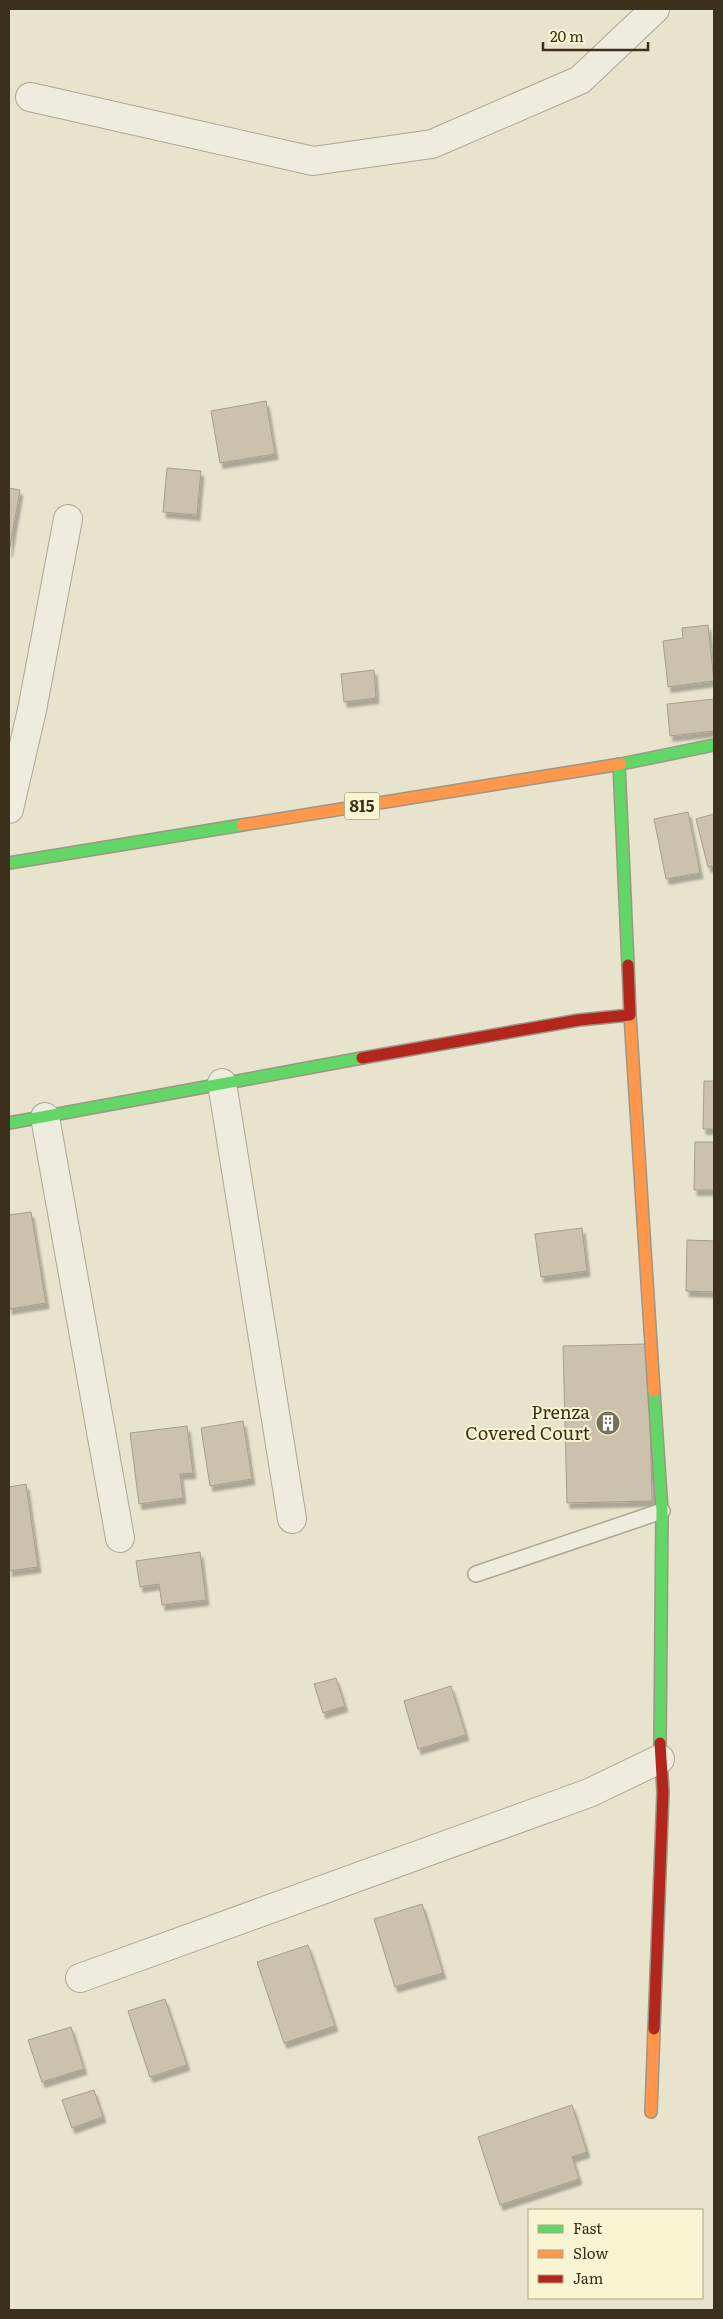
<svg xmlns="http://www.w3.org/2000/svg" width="723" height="2319" viewBox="0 0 723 2319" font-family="Literata,serif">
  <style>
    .building { fill: #cbc1ad; stroke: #a89e8b; filter: url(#shadow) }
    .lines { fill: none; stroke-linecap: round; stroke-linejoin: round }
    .lane-casing { stroke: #aca795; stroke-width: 18 }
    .street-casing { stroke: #aca795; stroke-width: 30 }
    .fast-casing { stroke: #9c9685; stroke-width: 14 }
    .slow-casing { stroke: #9c9685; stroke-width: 14 }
    .jam-casing { stroke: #9c9685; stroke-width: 14 }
    .lane { stroke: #eeecdf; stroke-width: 15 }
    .street { stroke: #eeecdf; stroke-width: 28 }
    .fast { stroke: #63d668; stroke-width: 11 }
    .slow { stroke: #ff974d; stroke-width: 11 }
    .jam { stroke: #b3261e; stroke-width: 11 }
    .labels { text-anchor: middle; stroke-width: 4; stroke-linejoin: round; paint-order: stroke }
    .shield { fill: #f9f4d1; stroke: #756b52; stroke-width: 1 }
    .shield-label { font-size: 16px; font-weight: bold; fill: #3c301c }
    .poi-label { font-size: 18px; fill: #3c301c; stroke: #f9f4d1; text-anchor: end }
  </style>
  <defs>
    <filter id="shadow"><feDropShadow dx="3" dy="5.5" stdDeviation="1" flood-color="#0004"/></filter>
  </defs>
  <rect width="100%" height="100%" fill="#e7e3cc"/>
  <!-- building -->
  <g class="building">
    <polygon points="266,401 275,454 220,463 211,411"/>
    <polygon points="167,468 201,471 197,515 163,512"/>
    <polygon points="9,488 20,490 9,552"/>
    <polygon points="708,625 714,681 668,687 663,641 683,638 682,628"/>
    <polygon points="374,670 376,698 344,702 341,674"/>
    <polygon points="714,699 714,731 670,736 667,704"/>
    <polygon points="688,812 700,873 666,879 654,819"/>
    <polygon points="714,814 714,866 708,867 696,819"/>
    <polygon points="704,1081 714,1081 714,1129 703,1129"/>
    <polygon points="695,1142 714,1142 714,1190 694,1190"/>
    <polygon points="31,1212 46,1303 9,1309 9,1215"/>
    <polygon points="582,1228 587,1271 541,1277 535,1234"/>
    <polygon points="687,1240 714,1241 714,1292 686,1291"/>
    <polygon points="648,1344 652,1501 567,1503 563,1346"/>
    <polygon points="243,1421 252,1479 210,1486 201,1428"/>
    <polygon points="187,1426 193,1473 180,1474 183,1498 139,1504 130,1433"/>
    <polygon points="26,1484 38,1567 9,1571 9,1487"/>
    <polygon points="200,1552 206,1600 162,1605 159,1584 140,1587 136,1561"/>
    <polygon points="336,1678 345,1706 323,1713 314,1684"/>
    <polygon points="451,1686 466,1735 418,1749 404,1701"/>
    <polygon points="422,1904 443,1973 395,1987 374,1919"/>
    <polygon points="308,1945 335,2026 284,2043 257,1962"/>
    <polygon points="165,1999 187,2065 150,2077 128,2011"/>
    <polygon points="71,2027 84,2069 42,2082 28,2040"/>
    <polygon points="94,2090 103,2117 72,2128 62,2100"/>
    <polygon points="572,2105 587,2152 572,2157 579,2179 500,2205 478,2137"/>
  </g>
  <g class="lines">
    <defs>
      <polyline id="lane" points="476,1574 662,1511"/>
      <g id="street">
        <polyline points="30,97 313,161 432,144 580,80 655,9"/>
        <polyline points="9,809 32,710 68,519"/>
        <polyline points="222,1083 292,1519"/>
        <polyline points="45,1117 120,1538"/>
        <polyline points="80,1978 589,1793 660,1759"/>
      </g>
      <g id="fast">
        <polyline points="619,764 628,965"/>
        <polyline points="621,764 714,745"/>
        <polyline points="9,863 242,825"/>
        <polyline points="9,1123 362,1058"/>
        <polyline points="654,1391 662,1511 660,1743"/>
      </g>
      <g id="slow">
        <polyline points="242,825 621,764"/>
        <polyline points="630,1015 654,1391"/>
        <polyline points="651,2112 654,2029"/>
      </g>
      <g id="jam">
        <polyline points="362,1058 579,1020 630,1015 628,965"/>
        <polyline points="654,2029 663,1792 660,1743"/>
      </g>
    </defs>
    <!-- lane casing -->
    <use href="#lane" class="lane-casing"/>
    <!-- street casing -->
    <use href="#street" class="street-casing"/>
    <!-- fast casing -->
    <use href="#fast" class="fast-casing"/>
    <!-- slow casing -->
    <use href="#slow" class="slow-casing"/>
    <!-- jam casing -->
    <use href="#jam" class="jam-casing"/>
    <!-- lane -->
    <use href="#lane" class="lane"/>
    <!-- street -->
    <use href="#street" class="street"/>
    <!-- fast -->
    <use href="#fast" class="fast"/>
    <!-- slow -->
    <use href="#slow" class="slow"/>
    <!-- jam -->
    <use href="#jam" class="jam"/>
  </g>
  <!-- icons -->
  <defs>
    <symbol id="building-disc" viewBox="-11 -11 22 22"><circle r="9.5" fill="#786f5a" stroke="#f9f4d1"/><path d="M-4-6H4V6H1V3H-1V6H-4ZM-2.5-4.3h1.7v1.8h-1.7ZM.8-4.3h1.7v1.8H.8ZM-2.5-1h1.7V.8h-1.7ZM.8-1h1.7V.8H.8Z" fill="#fff"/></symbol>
  </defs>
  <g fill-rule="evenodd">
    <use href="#building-disc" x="594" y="1409" width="28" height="28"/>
  </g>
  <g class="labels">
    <!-- shield labels -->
    <rect class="shield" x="344.5" y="792.5" width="35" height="27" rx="4"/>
    <g class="shield-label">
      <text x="362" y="812">815</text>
    </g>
    <!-- poi labels -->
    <g class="poi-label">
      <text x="590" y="1419">Prenza<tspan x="590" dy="21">Covered Court</tspan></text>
    </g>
  </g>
  <!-- border -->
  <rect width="723" height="2319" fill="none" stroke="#3c301c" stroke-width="20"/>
  <!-- legend -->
  <rect x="528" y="2209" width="175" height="90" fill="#f9f4d1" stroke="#ada689"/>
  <rect x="538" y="2225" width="25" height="8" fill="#63d668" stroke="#ada689"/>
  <text x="573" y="2234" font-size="15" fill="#3c301c">Fast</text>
  <rect x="538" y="2250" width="25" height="8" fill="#ff974d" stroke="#ada689"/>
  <text x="573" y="2259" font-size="15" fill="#3c301c">Slow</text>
  <rect x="538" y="2275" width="25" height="8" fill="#b3261e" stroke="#ada689"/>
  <text x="573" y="2284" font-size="15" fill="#3c301c">Jam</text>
  <!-- scale -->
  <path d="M543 42v8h105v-8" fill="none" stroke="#3c301c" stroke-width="2.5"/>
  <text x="550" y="42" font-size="15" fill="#3c301c" stroke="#f9f4d1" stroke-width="4" paint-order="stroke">20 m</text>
</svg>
